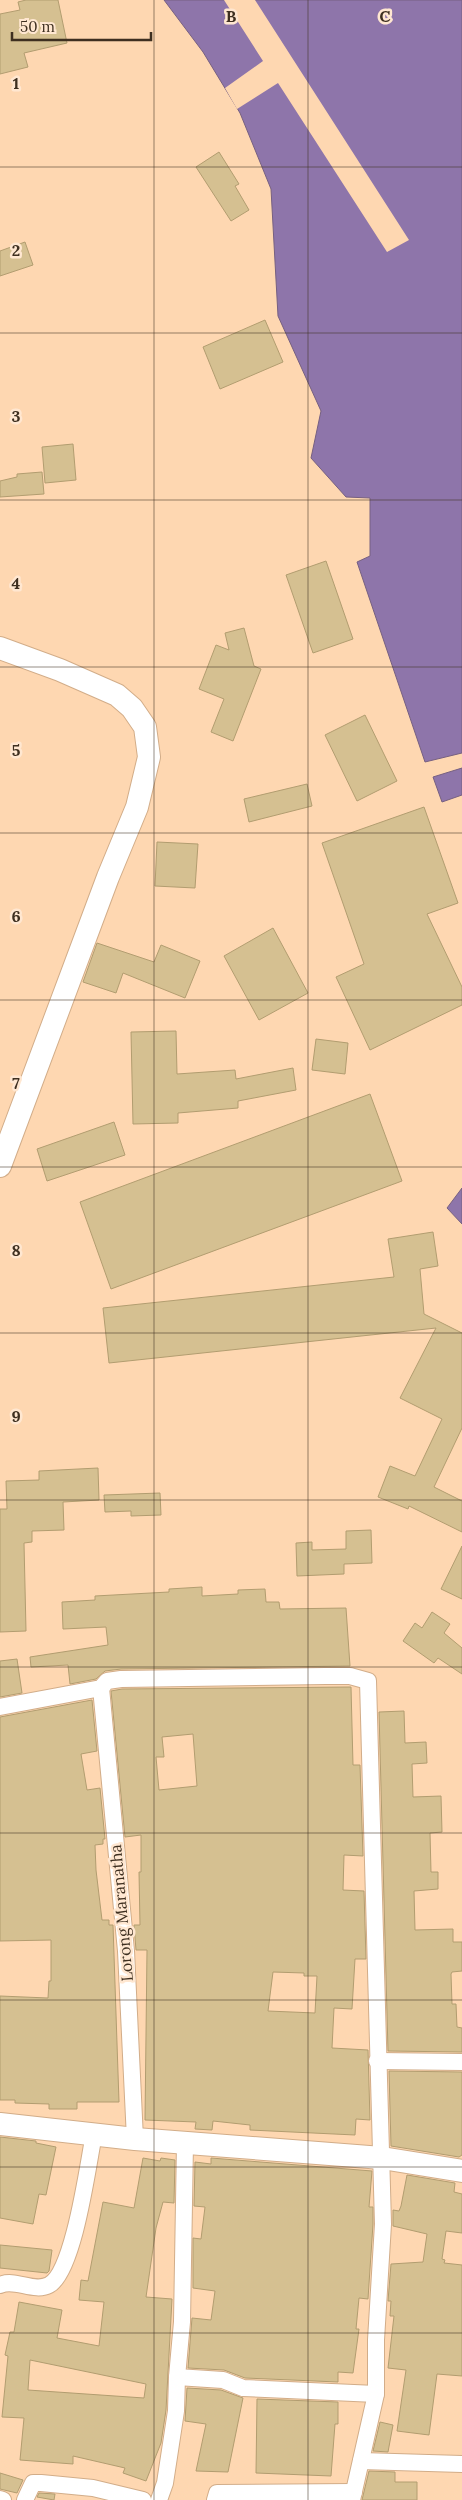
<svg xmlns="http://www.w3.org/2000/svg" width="462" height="2500" viewBox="0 0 462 2500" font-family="Lora,serif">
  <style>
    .water { fill: #8e75aa; stroke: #766081 }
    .pier { fill: #fed7b1 }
    .building { fill: #d5c091; stroke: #b29d70; fill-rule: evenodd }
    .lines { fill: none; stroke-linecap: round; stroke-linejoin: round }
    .street-casing { stroke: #d2ad89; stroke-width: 18 }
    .secondary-casing { stroke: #d2ad89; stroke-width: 24 }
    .street { stroke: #fff; stroke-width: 16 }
    .secondary { stroke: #fff; stroke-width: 22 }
    .grid { fill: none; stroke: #3e2f20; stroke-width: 1; stroke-opacity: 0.55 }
    .labels { text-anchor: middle; stroke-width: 5; stroke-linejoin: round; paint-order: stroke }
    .street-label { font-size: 16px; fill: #3e2f20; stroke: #ffe7d1 }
    .grid-label { font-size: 16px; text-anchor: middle; font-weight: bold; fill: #3e2f20; stroke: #ffe7d1; stroke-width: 5; stroke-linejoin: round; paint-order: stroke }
  </style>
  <rect width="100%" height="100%" fill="#fed7b1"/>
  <!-- water -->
  <g class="water">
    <polygon points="164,0 462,0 462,753 425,762 357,562 370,556 370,498 346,497 311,458 321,411 278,316 271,189 240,113 203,52"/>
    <polygon points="462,768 462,795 442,802 433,777"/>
    <polygon points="462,1188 462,1224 447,1208"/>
  </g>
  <!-- pier -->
  <polygon class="pier" points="224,0 255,0 409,240 387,252 278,83 237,109 225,88 263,61"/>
  <!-- building -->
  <g class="building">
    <polygon points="26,0 58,0 67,43 24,53 28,67 0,74 0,14 20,10 18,2"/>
    <polygon points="219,152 239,184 235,186 249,210 231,221 196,167"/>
    <polygon points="25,242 33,265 0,276 0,251"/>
    <polygon points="265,320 283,362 220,389 203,347"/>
    <polygon points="73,444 76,480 45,483 42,447"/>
    <polygon points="42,472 44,494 0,497 0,481 17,477 17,474"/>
    <polygon points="326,561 353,639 313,653 286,575"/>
    <polygon points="244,628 254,666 261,669 233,741 211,732 224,699 199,689 216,645 229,650 225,633"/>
    <polygon points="365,715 397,781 357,801 325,735"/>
    <polygon points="307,784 312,806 249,822 244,799"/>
    <polygon points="424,807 458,903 427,914 462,987 462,1005 370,1050 336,977 364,964 322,843"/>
    <polygon points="157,842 198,844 195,888 155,886"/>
    <polygon points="273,928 308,993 259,1020 224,956"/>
    <polygon points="97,943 154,962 161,945 200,961 185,998 123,973 116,993 83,982"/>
    <polygon points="176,1031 177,1074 235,1070 236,1079 293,1068 296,1090 238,1101 238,1108 178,1113 178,1123 133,1124 131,1032"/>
    <polygon points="316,1039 348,1043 345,1074 312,1070"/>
    <polygon points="370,1094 402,1181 111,1289 80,1202"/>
    <polygon points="114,1122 125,1155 47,1181 37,1149"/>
    <polygon points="433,1232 438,1266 420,1269 424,1314 462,1333 462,1428 434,1487 462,1501 462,1532 409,1506 408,1509 378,1497 390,1466 415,1476 442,1419 400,1398 436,1328 109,1363 103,1308 394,1277 388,1239"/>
    <polygon points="98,1468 99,1500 63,1502 64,1530 32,1531 32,1542 24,1543 26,1631 0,1632 0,1509 7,1509 6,1481 39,1480 39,1471"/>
    <polygon points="160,1493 161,1515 131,1516 131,1511 105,1512 104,1495"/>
    <polygon points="371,1530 372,1563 344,1564 344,1574 297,1576 296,1543 312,1542 312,1550 346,1549 346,1531"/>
    <polygon points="462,1546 462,1599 441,1589"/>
    <polygon points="202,1587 202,1596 238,1594 238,1590 265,1589 266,1602 279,1602 280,1609 346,1608 350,1666 121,1669 105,1671 96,1679 70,1684 68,1665 31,1667 30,1657 108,1645 106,1627 63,1629 62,1602 95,1600 95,1596 169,1592 169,1589"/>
    <polygon points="432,1612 450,1624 444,1633 462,1648 462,1674 438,1658 434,1663 403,1641 415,1623 422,1628"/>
    <polygon points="17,1659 22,1693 0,1697 0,1661"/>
    <path d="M 351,1687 L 353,1765 L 360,1765 L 363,1856 L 344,1855 L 343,1890 L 364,1891 L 366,1959 L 355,1959 L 352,2009 L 334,2008 L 332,2048 L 368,2050 L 370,2120 L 356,2119 L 355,2135 L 250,2130 L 250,2125 L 213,2121 L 212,2130 L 195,2129 L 196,2122 L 145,2120 L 147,1950 L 136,1950 L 134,1925 L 140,1925 L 139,1872 L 141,1872 L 141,1835 L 125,1837 L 111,1691 L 122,1689 ZM 193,1734 L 197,1786 L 159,1790 L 156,1757 L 164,1757 L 162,1737 ZM 273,1972 L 304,1973 L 304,1976 L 317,1976 L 315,2013 L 268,2011 Z"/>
    <polygon points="92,1700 97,1751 81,1754 87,1790 100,1788 105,1839 103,1839 103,1844 95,1845 96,1870 102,1920 109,1920 109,1925 113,1925 119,2102 77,2102 77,2109 49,2109 49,2104 15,2103 15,2100 0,2100 0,1996 48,1998 49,1981 51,1981 51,1940 0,1941 0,1717"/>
    <polygon points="404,1711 405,1743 426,1742 427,1763 412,1764 413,1797 441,1796 442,1832 430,1833 431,1872 438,1872 438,1889 414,1891 415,1930 453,1929 453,1942 462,1942 462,1971 452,1972 451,1974 452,2004 456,2004 457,2027 462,2028 462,2052 388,2051 379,1712"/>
    <polygon points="389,2071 462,2072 462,2155 459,2157 391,2146"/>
    <polygon points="0,2137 36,2141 36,2143 56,2147 46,2195 39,2194 33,2224 0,2218"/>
    <path d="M 143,2158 L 160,2161 L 161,2158 L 175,2160 L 174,2203 L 163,2202 L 156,2228 L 146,2297 L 172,2299 L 166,2410 L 161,2443 L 146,2481 L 123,2473 L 125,2468 L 73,2456 L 73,2464 L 20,2460 L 24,2418 L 2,2417 L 8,2356 L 5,2355 L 10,2332 L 14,2332 L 19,2302 L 62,2310 L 57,2338 L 99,2346 L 104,2302 L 79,2300 L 81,2280 L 88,2281 L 103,2202 L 134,2208 ZM 30,2360 L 146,2384 L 144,2398 L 28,2390 Z"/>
    <polygon points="211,2158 372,2171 369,2207 373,2207 373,2224 368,2299 359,2298 356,2329 359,2329 353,2373 338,2372 338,2382 245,2378 224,2370 188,2368 192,2318 211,2320 215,2291 193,2288 193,2238 201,2239 205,2207 194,2206 195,2162 211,2164"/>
    <polygon points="407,2175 455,2183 454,2192 462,2194 462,2233 446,2231 442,2259 445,2260 444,2263 462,2265 462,2376 437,2374 429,2435 397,2431 406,2370 388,2368 394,2316 390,2316 391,2301 388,2301 391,2264 423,2262 427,2234 393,2226 393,2210 399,2211 401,2206"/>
    <polygon points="0,2245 52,2250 49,2271 47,2273 0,2268"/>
    <polygon points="187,2388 221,2390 243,2398 228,2472 196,2471 206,2424 185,2421"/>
    <polygon points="257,2399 338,2402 338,2424 335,2424 331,2476 256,2473"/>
    <polygon points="380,2422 393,2425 388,2452 373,2451"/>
    <polygon points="369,2471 395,2472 395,2482 417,2482 417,2500 362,2500"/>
    <polygon points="0,2473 23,2480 17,2493 0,2489"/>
    <polygon points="39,2493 55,2494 54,2500 37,2497"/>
  </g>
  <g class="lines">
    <defs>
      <g id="street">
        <polyline points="101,1688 126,1951 135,2139"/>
        <polyline points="0,1707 101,1688 107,1681 121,1679 326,1676 350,1676 368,1681 383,2224 376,2340 376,2394 352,2500"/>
        <polyline points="377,2061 462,2062"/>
        <path d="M 0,2285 C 15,2278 34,2293 49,2285 C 74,2272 88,2164 94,2134"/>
        <polyline points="177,2377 223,2380 243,2388 376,2394"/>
        <polyline points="361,2461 462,2464"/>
        <polyline points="0,2499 3,2500"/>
        <polyline points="25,2500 33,2483 41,2483 93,2488 143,2500"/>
        <polyline points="159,2500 165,2483 176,2411 177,2377 182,2322 185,2143"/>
        <polyline points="215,2500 217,2493 354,2492"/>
      </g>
      <g id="secondary">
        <polyline points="0,648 60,670 117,695 132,708 145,727 149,757 137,807 108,877 0,1166"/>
        <polyline points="0,2124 135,2139 382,2158 462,2171"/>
      </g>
    </defs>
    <!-- street casing -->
    <use href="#street" class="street-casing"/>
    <!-- secondary casing -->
    <use href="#secondary" class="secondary-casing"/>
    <!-- street -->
    <use href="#street" class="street"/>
    <!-- secondary -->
    <use href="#secondary" class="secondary"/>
  </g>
  <!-- grid -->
  <path class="grid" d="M 154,0 L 154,2500M 308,0 L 308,2500M 0,167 L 462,167M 0,333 L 462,333M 0,500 L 462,500M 0,667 L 462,667M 0,833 L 462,833M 0,1000 L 462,1000M 0,1167 L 462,1167M 0,1333 L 462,1333M 0,1500 L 462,1500M 0,1667 L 462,1667M 0,1833 L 462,1833M 0,2000 L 462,2000M 0,2167 L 462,2167M 0,2333 L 462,2333"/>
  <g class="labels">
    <!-- street labels -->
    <g class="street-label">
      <text transform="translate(121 1913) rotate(-95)" y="6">Lorong Maranatha</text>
    </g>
  </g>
  <g class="grid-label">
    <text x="231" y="22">B</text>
    <text x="385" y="22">C</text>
    <text x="16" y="89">1</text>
    <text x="16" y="256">2</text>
    <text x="16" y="422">3</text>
    <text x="16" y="589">4</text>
    <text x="16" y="756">5</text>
    <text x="16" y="922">6</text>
    <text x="16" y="1089">7</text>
    <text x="16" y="1256">8</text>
    <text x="16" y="1422">9</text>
  </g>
  <!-- scale -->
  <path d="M12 32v8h139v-8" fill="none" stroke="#3e2f20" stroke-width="2.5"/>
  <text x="20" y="32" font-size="15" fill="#3e2f20" stroke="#ffe7d1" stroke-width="4" paint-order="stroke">50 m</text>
</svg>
